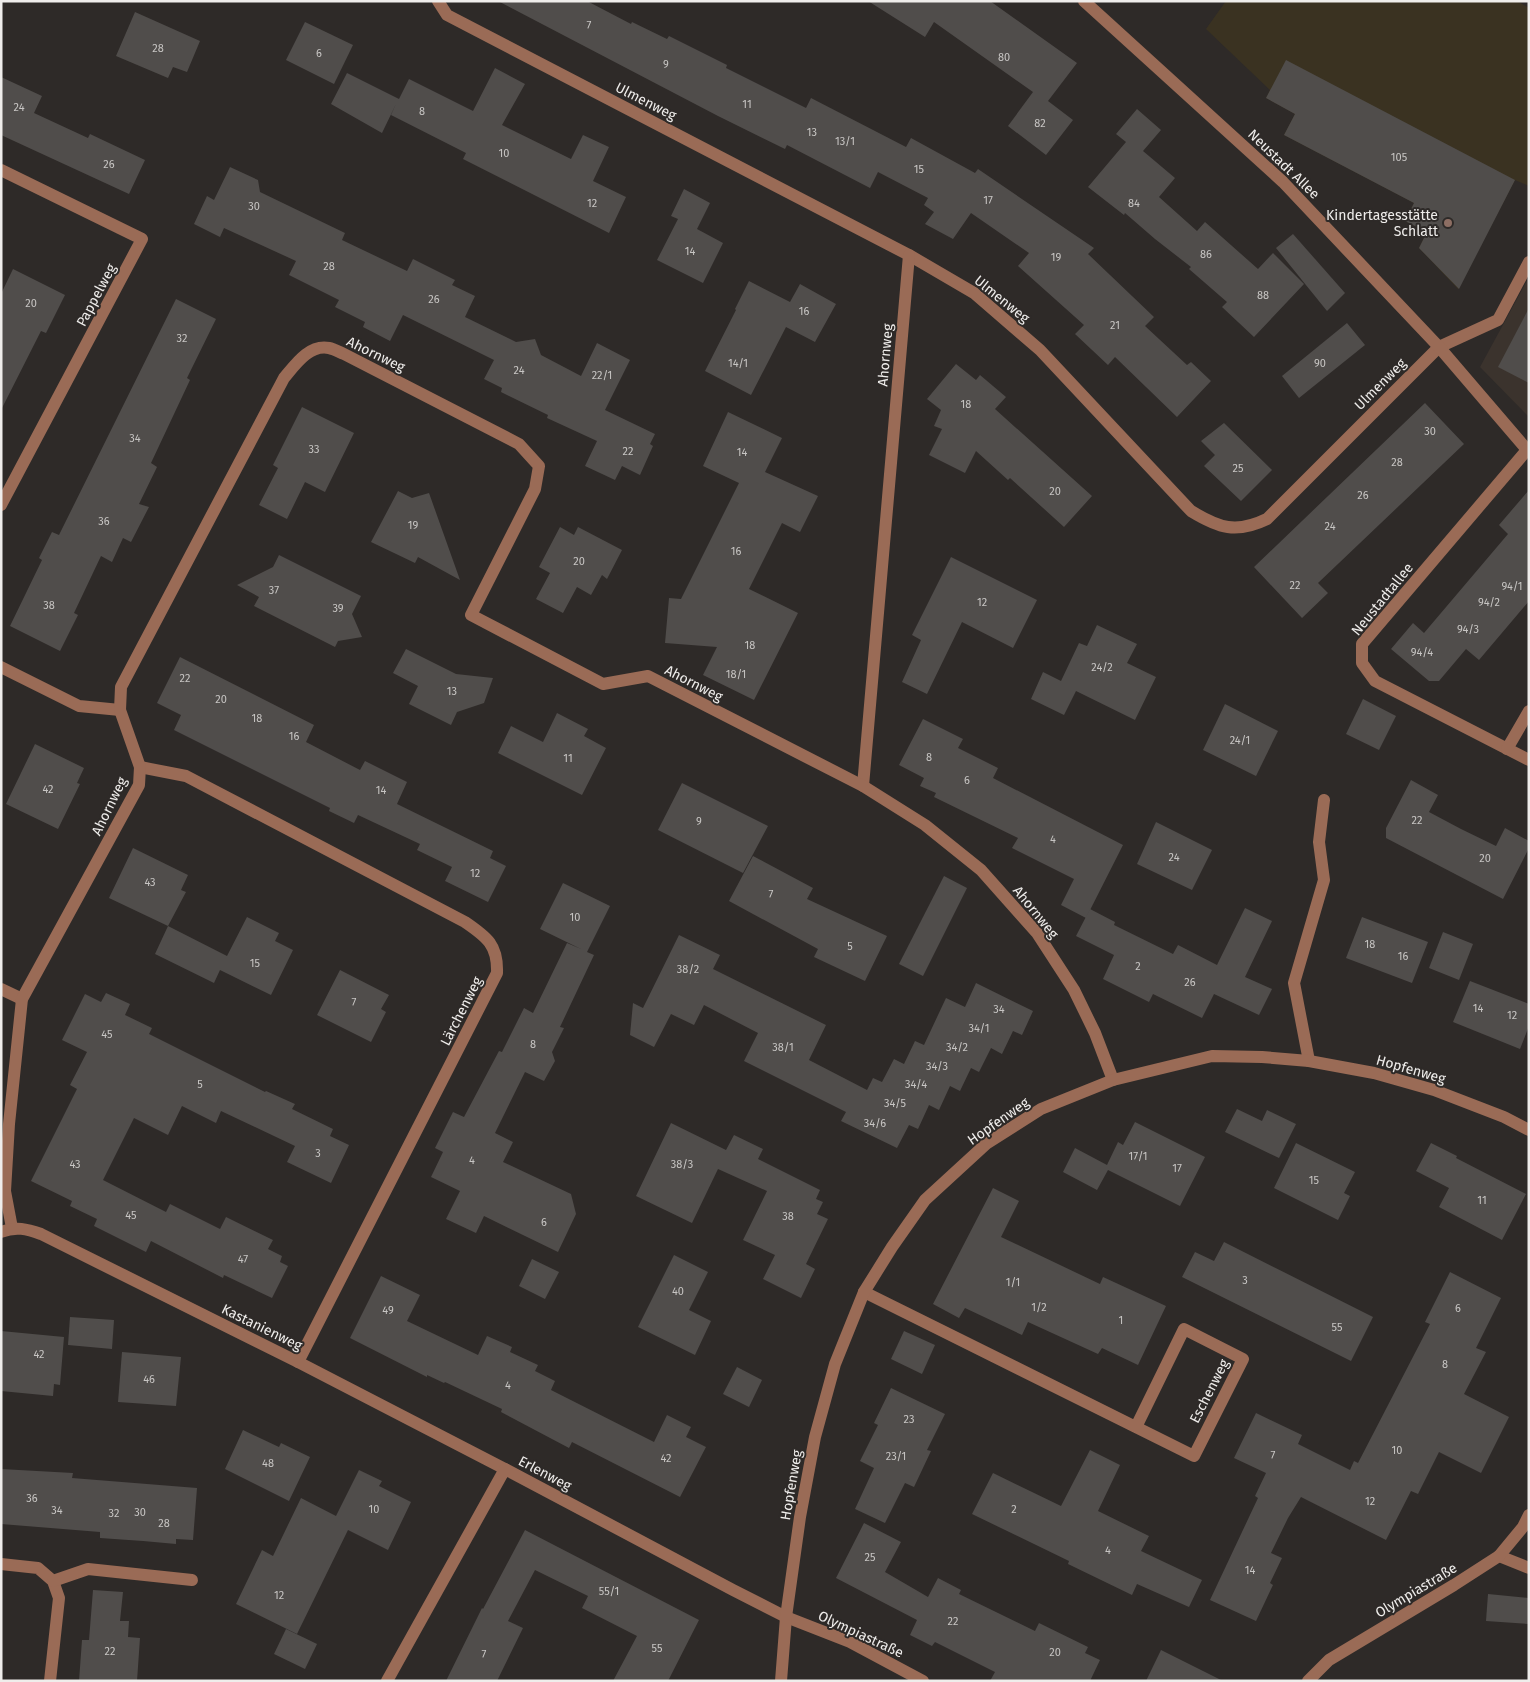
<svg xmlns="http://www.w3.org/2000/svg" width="1530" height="1682" viewBox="0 0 1530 1682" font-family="'Fira Sans',sans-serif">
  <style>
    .built { fill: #3b332d }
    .education { fill: #3a3221 }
    .building { fill: #504d4b }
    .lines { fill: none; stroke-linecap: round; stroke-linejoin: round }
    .minor { stroke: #9a6b56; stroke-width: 12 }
    .education-dot { fill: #8d6e63; stroke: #2e2a28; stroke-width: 2 }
    .labels { text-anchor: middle; stroke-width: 4; stroke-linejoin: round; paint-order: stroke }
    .number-label { font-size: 11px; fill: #c7c5c3 }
    .street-label { font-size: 14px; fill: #efedeb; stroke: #2e2a28 }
    .poi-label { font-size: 14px; fill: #efedeb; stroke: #2e2a28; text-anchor: end }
  </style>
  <rect width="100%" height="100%" fill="#2e2a28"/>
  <!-- built -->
  <polygon class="built" points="1529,277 1529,417 1480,367"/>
  <!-- education -->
  <polygon class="education" points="1226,1 1517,1 1529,8 1529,186 1515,180 1458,289 1419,248 1427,232 1405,221 1414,203 1284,135 1295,114 1266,98 1270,90 1206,29"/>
  <!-- building -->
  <g class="building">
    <polygon points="498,1 587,1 631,24 632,22 667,39 669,36 727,65 726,68 806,108 811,98 906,147 911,138 975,173 978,169 1094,248 1088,254 1154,317 1145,326 1187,365 1191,362 1211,381 1177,417 1115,357 1108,365 1075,334 1084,325 1018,266 1029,253 971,213 953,239 925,224 934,212 924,205 928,198 878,172 870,188 787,145 785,149 718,116"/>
    <polygon points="868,1 990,1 1077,63 1048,101 1073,120 1046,155 1008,126 1033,92 934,22 925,37"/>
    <polygon points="135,12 200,41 187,72 173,67 168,78 116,56"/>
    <polygon points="305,22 353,45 334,84 286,60"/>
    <polygon points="1286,60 1515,180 1459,289 1419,248 1427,232 1405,221 1414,203 1284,135 1295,114 1266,98"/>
    <polygon points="495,68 525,84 502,125 571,159 583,135 609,147 593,181 626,197 609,233 463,159 466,153 391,115 396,104 382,133 331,104 347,73 399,99 409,79 473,111"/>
    <polygon points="1,77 42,96 34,113 88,138 90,134 145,160 129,194 1,135"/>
    <polygon points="1137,109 1161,130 1143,151 1175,178 1159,197 1197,231 1205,222 1258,269 1273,253 1304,284 1254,337 1222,307 1227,302 1189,269 1191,267 1155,239 1125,213 1124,215 1088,187 1126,142 1116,134"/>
    <polygon points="230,167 258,180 260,192 345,233 342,240 407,271 413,259 455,280 452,285 475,296 465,317 516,342 535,339 541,355 581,376 597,343 630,360 605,410 655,434 650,444 653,446 640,475 622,466 615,480 585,466 597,441 547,418 548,415 501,392 502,388 484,379 494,360 403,315 390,341 363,327 365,322 335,307 339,300 289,275 296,261 224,228 220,237 194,224 207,196 214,200"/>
    <polygon points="684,189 710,203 697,229 723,243 703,283 657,260 678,219 671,216"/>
    <polygon points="1293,234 1345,293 1327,311 1276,248"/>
    <polygon points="13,269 65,295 46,333 41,331 1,410 1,294"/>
    <polygon points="749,281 790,302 800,284 836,304 815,342 786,327 751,395 705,371 736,310 735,309"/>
    <polygon points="176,299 216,319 187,378 190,380 151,463 157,467 139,504 149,507 131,542 123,538 112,562 101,556 74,613 78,615 60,651 10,626 42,560 39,558 52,532 59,535"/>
    <polygon points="1529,308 1529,383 1498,367"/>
    <polygon points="1347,323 1365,345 1299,398 1282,376"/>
    <polygon points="956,364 976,380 980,375 1006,397 995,409 1092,496 1064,527 1010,478 1008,480 976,451 965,473 929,455 942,429 934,426 941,410 927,399"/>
    <polygon points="1425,403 1464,444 1318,583 1328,593 1302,618 1254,567"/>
    <polygon points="302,407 354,433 325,492 305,482 287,519 259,505 278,468 273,465"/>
    <polygon points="728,412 782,438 765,472 818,496 800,532 782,523 749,589 798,613 754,700 703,675 717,647 665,643 669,598 681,599 739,483 703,466"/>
    <polygon points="1224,423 1272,470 1241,501 1204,466 1215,455 1201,441"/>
    <polygon points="1529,490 1529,601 1479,660 1466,649 1439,681 1429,681 1391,649 1413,623 1424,633 1508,534 1499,525"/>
    <polygon points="398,491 412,498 429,493 460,580 418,557 415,563 371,542"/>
    <polygon points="560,527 574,535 578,527 622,550 607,579 602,575 591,595 577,587 563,613 536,599 550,573 539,567"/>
    <polygon points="279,555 361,596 352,614 362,637 338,641 335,647 254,606 259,597 237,585 273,567"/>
    <polygon points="951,557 1037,600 1013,648 962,622 927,694 902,682 921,640 912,635"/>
    <polygon points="1097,625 1137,644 1127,663 1156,677 1135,720 1076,691 1064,715 1031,699 1043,672 1061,681 1079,643 1087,646"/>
    <polygon points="406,649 456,674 493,678 484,703 457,712 451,725 409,704 418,686 393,673"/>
    <polygon points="180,657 314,725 306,742 360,770 365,761 407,782 397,804 493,851 490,858 506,866 488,902 445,881 452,867 417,850 420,844 358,815 354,823 329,811 330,808 174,730 181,715 157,703"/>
    <polygon points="1363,699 1396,716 1379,750 1346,734"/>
    <polygon points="1225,704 1278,731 1256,776 1203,750"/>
    <polygon points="557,713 588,729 584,736 606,748 582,795 498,753 511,726 543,742"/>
    <polygon points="923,719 963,739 958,748 998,768 993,778 1123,845 1086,918 1061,905 1074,879 1012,848 1018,838 934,797 936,793 920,786 924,778 899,765"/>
    <polygon points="35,744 84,768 77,783 80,784 58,829 6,804"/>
    <polygon points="1411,780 1438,795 1429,812 1461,829 1496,846 1505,828 1529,841 1529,848 1503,899 1386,838 1386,828"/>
    <polygon points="682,783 768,826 743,873 658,830"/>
    <polygon points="1156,822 1212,850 1192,890 1137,864"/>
    <polygon points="133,848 188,875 181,890 186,892 168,926 227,956 247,917 279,933 275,941 293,950 271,995 220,970 214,983 155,954 168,926 109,898"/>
    <polygon points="753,856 813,888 807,899 887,936 865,981 814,957 818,949 729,901"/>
    <polygon points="944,876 967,888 923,976 899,964"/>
    <polygon points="563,883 610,906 587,952 594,955 560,1027 564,1028 552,1052 555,1061 544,1081 525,1072 495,1133 513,1142 503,1162 571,1194 576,1214 558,1252 484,1216 476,1233 446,1219 460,1191 431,1177 443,1152 435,1148 453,1112 464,1117 499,1051 502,1052 524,1008 533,1013 567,943 581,949 540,929"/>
    <polygon points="1245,908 1272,921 1245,977 1272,989 1259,1015 1214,994 1202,1018 1153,994 1149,1002 1103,979 1114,955 1076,936 1090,909 1115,922 1114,925 1173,954 1178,945 1217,965"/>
    <polygon points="1362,917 1428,942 1412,983 1346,958"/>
    <polygon points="1443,932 1473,944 1459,980 1429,968"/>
    <polygon points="679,935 720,955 713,969 826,1025 809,1060 867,1090 873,1078 882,1082 894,1059 904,1064 915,1041 924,1045 946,998 965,1007 976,983 1033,1011 1022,1035 1013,1031 1002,1054 991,1048 979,1072 971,1068 960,1091 950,1086 939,1110 929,1105 918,1129 909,1125 897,1148 841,1121 846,1112 744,1061 758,1033 704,1005 694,1025 671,1014 654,1047 630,1035 633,1003 643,1008"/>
    <polygon points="340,970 389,995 381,1009 386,1012 371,1042 317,1015"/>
    <polygon points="1470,981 1529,1004 1529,1026 1520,1049 1453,1022"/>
    <polygon points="106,993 130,1004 125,1015 152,1028 149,1034 265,1092 266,1091 295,1104 292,1109 333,1129 330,1136 349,1145 331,1183 287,1162 295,1146 221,1111 216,1123 182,1106 168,1135 134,1118 103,1180 166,1212 170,1204 220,1229 226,1217 273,1240 268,1249 282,1256 280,1262 288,1266 272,1298 224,1275 223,1278 151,1241 146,1252 94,1226 97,1219 70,1206 72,1201 31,1181 77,1089 70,1085 87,1052 62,1040 85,994 101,1002"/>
    <polygon points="1237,1109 1262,1121 1267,1110 1296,1124 1279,1158 1225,1132"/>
    <polygon points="1135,1122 1205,1157 1180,1206 1108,1170 1097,1190 1063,1172 1075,1148 1107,1165 1118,1142 1123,1145"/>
    <polygon points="671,1123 726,1150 734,1135 763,1149 758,1159 820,1190 816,1199 823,1202 817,1214 828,1219 806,1264 815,1269 801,1298 763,1279 775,1255 743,1240 767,1191 718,1169 692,1223 636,1196"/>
    <polygon points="1296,1143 1355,1172 1344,1193 1350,1196 1338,1220 1274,1188"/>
    <polygon points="1431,1143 1457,1156 1456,1158 1526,1194 1502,1240 1439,1207 1449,1188 1416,1171"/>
    <polygon points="993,1188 1019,1201 1001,1237 1100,1284 1103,1277 1166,1306 1138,1365 1102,1348 1098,1354 1028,1322 1022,1335 965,1308 959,1318 933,1304"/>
    <polygon points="1224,1242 1373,1317 1351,1361 1182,1277 1195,1252 1214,1261"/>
    <polygon points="674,1255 708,1272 689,1310 711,1321 695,1355 638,1327"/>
    <polygon points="532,1259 559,1272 545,1299 519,1286"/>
    <polygon points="1450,1272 1501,1298 1476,1348 1486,1352 1464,1394 1509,1417 1481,1473 1439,1452 1418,1494 1411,1491 1386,1540 1301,1497 1288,1518 1271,1553 1282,1558 1270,1583 1273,1585 1256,1621 1210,1600 1258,1498 1255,1496 1266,1473 1234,1458 1256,1413 1302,1435 1298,1444 1350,1470 1354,1461 1358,1463 1430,1324 1425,1322"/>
    <polygon points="381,1276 420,1295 407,1321 478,1355 487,1336 512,1347 510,1352 538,1365 535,1371 555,1381 551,1390 654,1442 667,1415 691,1427 686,1437 706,1447 680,1497 572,1442 569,1448 501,1412 502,1409 445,1382 444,1383 427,1375 427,1377 350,1338"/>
    <polygon points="70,1317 114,1320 112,1349 68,1345"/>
    <polygon points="1,1331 64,1337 60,1385 54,1384 53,1396 1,1391"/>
    <polygon points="904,1331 935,1345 922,1374 891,1359"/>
    <polygon points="122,1352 181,1357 176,1406 118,1402"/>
    <polygon points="737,1367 762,1380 749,1407 723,1394"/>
    <polygon points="891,1388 945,1414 927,1450 931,1451 914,1487 905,1483 885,1523 855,1509 874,1468 860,1461 878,1425 874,1423"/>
    <polygon points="243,1430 279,1447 281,1443 310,1457 289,1501 225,1469"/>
    <polygon points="1090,1450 1120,1465 1098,1511 1149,1536 1141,1551 1202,1580 1189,1607 1137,1584 1132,1595 1068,1564 1069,1561 972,1514 993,1473 1061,1506"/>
    <polygon points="1,1469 73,1473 72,1478 197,1488 193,1540 176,1539 176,1544 143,1541 100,1538 100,1532 1,1524"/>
    <polygon points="359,1470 382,1481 379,1486 411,1502 388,1550 348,1530 297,1634 236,1604 262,1550 273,1556 301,1498 336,1516"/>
    <polygon points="864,1523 901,1542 885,1572 928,1597 938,1578 961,1590 959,1594 1035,1631 1039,1623 1088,1647 1085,1653 1100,1660 1090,1681 990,1681 995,1672 935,1642 932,1646 910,1635 917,1620 836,1578"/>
    <polygon points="525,1530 699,1620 668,1681 613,1681 637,1636 582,1608 588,1596 535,1570 508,1621 523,1628 497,1681 446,1681 482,1608 483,1609"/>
    <polygon points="93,1590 123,1592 120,1621 129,1621 128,1637 140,1638 137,1681 79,1681 82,1640 89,1640"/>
    <polygon points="1488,1594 1529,1598 1529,1624 1486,1621"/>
    <polygon points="286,1629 317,1644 305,1669 274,1654"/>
    <polygon points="1161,1650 1223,1681 1146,1681"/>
  </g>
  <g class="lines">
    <!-- minor -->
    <g class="minor">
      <path d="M 438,1 L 447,15 L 909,255 L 974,293 L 1040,350 L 1191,511 C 1219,528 1236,534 1267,519 L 1439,347 L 1498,320 L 1529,262"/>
      <polyline points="1084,1 1283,182 1439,347 1529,452"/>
      <polyline points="1,170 142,239 1,505"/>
      <polyline points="1527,450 1362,644 1362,663 1375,681 1529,760"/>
      <polyline points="1,667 79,706 120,710"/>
      <polyline points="1507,749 1529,711"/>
      <path d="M 140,767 L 186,776 L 465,922 C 487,937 498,945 497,973 L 298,1362"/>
      <polyline points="863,786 909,255"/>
      <polyline points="1,989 22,999"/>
      <polyline points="1309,1061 1294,983 1324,880 1319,842 1324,800"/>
      <path d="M 12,1228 L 5,1191 L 9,1124 L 22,999 L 139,785 L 140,767 L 120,710 L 121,687 L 284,378 C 295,365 309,344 329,348 C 334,349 339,352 344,354 L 519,444 L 539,466 L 535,489 L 471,615 L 603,684 L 648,676 L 863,786 L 925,825 L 981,870 L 1037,933 L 1074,990 L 1095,1033 L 1113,1080"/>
      <path d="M 1,1232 C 16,1226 27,1229 41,1234 L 298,1362 L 505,1469"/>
      <polyline points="864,1292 1194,1456 1243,1359 1184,1329 1136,1427"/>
      <polyline points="1499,1556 1529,1568"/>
      <polyline points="1,1564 38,1568 53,1581 59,1598 50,1681"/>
      <polyline points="53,1581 88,1569 192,1580"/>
      <polyline points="387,1681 505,1469 733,1590 786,1617 850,1642 923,1681"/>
      <polyline points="781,1681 786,1617 800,1517 815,1437 835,1364 864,1292 892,1247 925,1200 986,1144 1041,1109 1113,1080 1212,1056 1262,1057 1309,1061 1374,1073 1434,1090 1504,1117 1529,1130"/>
      <polyline points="1308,1681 1329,1660 1454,1585 1499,1556 1523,1527 1529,1515"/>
    </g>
  </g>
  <!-- markers -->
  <circle class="education-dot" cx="1448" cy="223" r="5"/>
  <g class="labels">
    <!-- number labels -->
    <g class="number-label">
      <text x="589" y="29">7</text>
      <text x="158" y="52">28</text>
      <text x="319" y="57">6</text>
      <text x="1004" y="61">80</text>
      <text x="666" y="68">9</text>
      <text x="747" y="108">11</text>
      <text x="19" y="111">24</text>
      <text x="422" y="115">8</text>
      <text x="1040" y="127">82</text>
      <text x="812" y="136">13</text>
      <text x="845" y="145">13/1</text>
      <text x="504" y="157">10</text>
      <text x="1399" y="161">105</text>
      <text x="109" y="168">26</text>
      <text x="919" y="173">15</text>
      <text x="988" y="204">17</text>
      <text x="592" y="207">12</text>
      <text x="1134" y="207">84</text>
      <text x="254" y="210">30</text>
      <text x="690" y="255">14</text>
      <text x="1206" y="258">86</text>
      <text x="1056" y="261">19</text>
      <text x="329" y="270">28</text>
      <text x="1263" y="299">88</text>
      <text x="434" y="303">26</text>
      <text x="31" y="307">20</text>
      <text x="804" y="315">16</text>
      <text x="1115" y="329">21</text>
      <text x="182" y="342">32</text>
      <text x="738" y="367">14/1</text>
      <text x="1320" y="367">90</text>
      <text x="519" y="374">24</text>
      <text x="602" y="379">22/1</text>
      <text x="966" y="408">18</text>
      <text x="1430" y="435">30</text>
      <text x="135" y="442">34</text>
      <text x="314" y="453">33</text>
      <text x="628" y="455">22</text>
      <text x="742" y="456">14</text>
      <text x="1397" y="466">28</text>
      <text x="1238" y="472">25</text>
      <text x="1055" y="495">20</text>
      <text x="1363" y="499">26</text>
      <text x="104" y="525">36</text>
      <text x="413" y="529">19</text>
      <text x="1330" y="530">24</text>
      <text x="736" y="555">16</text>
      <text x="579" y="565">20</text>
      <text x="1295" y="589">22</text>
      <text x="1512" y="590">94/1</text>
      <text x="274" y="594">37</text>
      <text x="982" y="606">12</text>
      <text x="1489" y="606">94/2</text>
      <text x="49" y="609">38</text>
      <text x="338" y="612">39</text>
      <text x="1468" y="633">94/3</text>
      <text x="750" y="649">18</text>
      <text x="1422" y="656">94/4</text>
      <text x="1102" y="671">24/2</text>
      <text x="736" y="678">18/1</text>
      <text x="185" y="682">22</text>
      <text x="452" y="695">13</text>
      <text x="221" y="703">20</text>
      <text x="257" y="722">18</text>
      <text x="294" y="740">16</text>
      <text x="1240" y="744">24/1</text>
      <text x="929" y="761">8</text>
      <text x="568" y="762">11</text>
      <text x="967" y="784">6</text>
      <text x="48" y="793">42</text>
      <text x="381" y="794">14</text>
      <text x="1417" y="824">22</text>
      <text x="699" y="825">9</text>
      <text x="1053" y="843">4</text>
      <text x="1174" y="861">24</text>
      <text x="1485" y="862">20</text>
      <text x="475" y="877">12</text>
      <text x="150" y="886">43</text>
      <text x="771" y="898">7</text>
      <text x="575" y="921">10</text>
      <text x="1370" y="948">18</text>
      <text x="850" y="950">5</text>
      <text x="1403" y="960">16</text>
      <text x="255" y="967">15</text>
      <text x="1138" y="970">2</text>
      <text x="688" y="973">38/2</text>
      <text x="1190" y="986">26</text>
      <text x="354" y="1006">7</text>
      <text x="1478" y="1012">14</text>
      <text x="999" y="1013">34</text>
      <text x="1512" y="1019">12</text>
      <text x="979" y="1032">34/1</text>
      <text x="107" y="1038">45</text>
      <text x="533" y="1048">8</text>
      <text x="783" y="1051">38/1</text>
      <text x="957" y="1051">34/2</text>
      <text x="937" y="1070">34/3</text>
      <text x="200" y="1088">5</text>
      <text x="916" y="1088">34/4</text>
      <text x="895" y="1107">34/5</text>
      <text x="875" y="1127">34/6</text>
      <text x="318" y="1157">3</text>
      <text x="1138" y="1160">17/1</text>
      <text x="472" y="1164">4</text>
      <text x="75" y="1168">43</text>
      <text x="682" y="1168">38/3</text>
      <text x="1177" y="1172">17</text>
      <text x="1314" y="1184">15</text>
      <text x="1482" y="1204">11</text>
      <text x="131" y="1219">45</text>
      <text x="788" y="1220">38</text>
      <text x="544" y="1226">6</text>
      <text x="243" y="1263">47</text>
      <text x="1245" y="1284">3</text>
      <text x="1013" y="1286">1/1</text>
      <text x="678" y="1295">40</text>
      <text x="1039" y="1311">1/2</text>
      <text x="1458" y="1312">6</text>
      <text x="388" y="1314">49</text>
      <text x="1121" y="1324">1</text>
      <text x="1337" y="1331">55</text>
      <text x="39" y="1358">42</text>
      <text x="1445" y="1368">8</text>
      <text x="149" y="1383">46</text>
      <text x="508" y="1389">4</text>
      <text x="909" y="1423">23</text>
      <text x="1397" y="1454">10</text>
      <text x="1273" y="1459">7</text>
      <text x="896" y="1460">23/1</text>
      <text x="666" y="1462">42</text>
      <text x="268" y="1467">48</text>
      <text x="32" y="1502">36</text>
      <text x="1370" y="1505">12</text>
      <text x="374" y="1513">10</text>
      <text x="1014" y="1513">2</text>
      <text x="57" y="1514">34</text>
      <text x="140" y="1516">30</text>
      <text x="114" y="1517">32</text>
      <text x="164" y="1527">28</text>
      <text x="1108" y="1554">4</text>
      <text x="870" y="1561">25</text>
      <text x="1250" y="1574">14</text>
      <text x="609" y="1595">55/1</text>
      <text x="279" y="1599">12</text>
      <text x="953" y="1625">22</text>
      <text x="657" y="1652">55</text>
      <text x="110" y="1655">22</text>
      <text x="1055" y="1656">20</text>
      <text x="484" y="1658">7</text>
    </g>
    <!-- street labels -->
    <g class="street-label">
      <text transform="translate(646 101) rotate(27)" y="5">Ulmenweg</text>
      <text transform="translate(1284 164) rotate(44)" y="5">Neustadt Allee</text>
      <text transform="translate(96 295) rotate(-62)" y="5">Pappelweg</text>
      <text transform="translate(1002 299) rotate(39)" y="5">Ulmenweg</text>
      <text transform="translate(376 354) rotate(26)" y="5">Ahornweg</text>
      <text transform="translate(885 355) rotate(-85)" y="5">Ahornweg</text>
      <text transform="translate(1380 384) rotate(-45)" y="5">Ulmenweg</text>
      <text transform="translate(1382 599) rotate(-51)" y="5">Neustadtallee</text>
      <text transform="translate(694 683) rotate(27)" y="5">Ahornweg</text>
      <text transform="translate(109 806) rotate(-64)" y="5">Ahornweg</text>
      <text transform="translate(1036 912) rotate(51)" y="5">Ahornweg</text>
      <text transform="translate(461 1011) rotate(-63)" y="5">Lärchenweg</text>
      <text transform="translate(1411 1069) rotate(16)" y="5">Hopfenweg</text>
      <text transform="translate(998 1121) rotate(-35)" y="5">Hopfenweg</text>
      <text transform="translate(262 1327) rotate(26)" y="5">Kastanienweg</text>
      <text transform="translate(1209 1391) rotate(-63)" y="5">Eschenweg</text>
      <text transform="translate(545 1473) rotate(28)" y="5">Erlenweg</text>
      <text transform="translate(791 1485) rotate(-80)" y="5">Hopfenweg</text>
      <text transform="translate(1416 1590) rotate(-31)" y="5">Olympiastraße</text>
      <text transform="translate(861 1634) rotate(25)" y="5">Olympiastraße</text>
    </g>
    <!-- poi labels -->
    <g class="poi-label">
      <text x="1438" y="220">Kindertagesstätte<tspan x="1438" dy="16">Schlatt</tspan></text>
    </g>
  </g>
  <!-- border -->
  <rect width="1530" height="1682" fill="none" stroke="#efedeb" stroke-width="5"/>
</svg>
